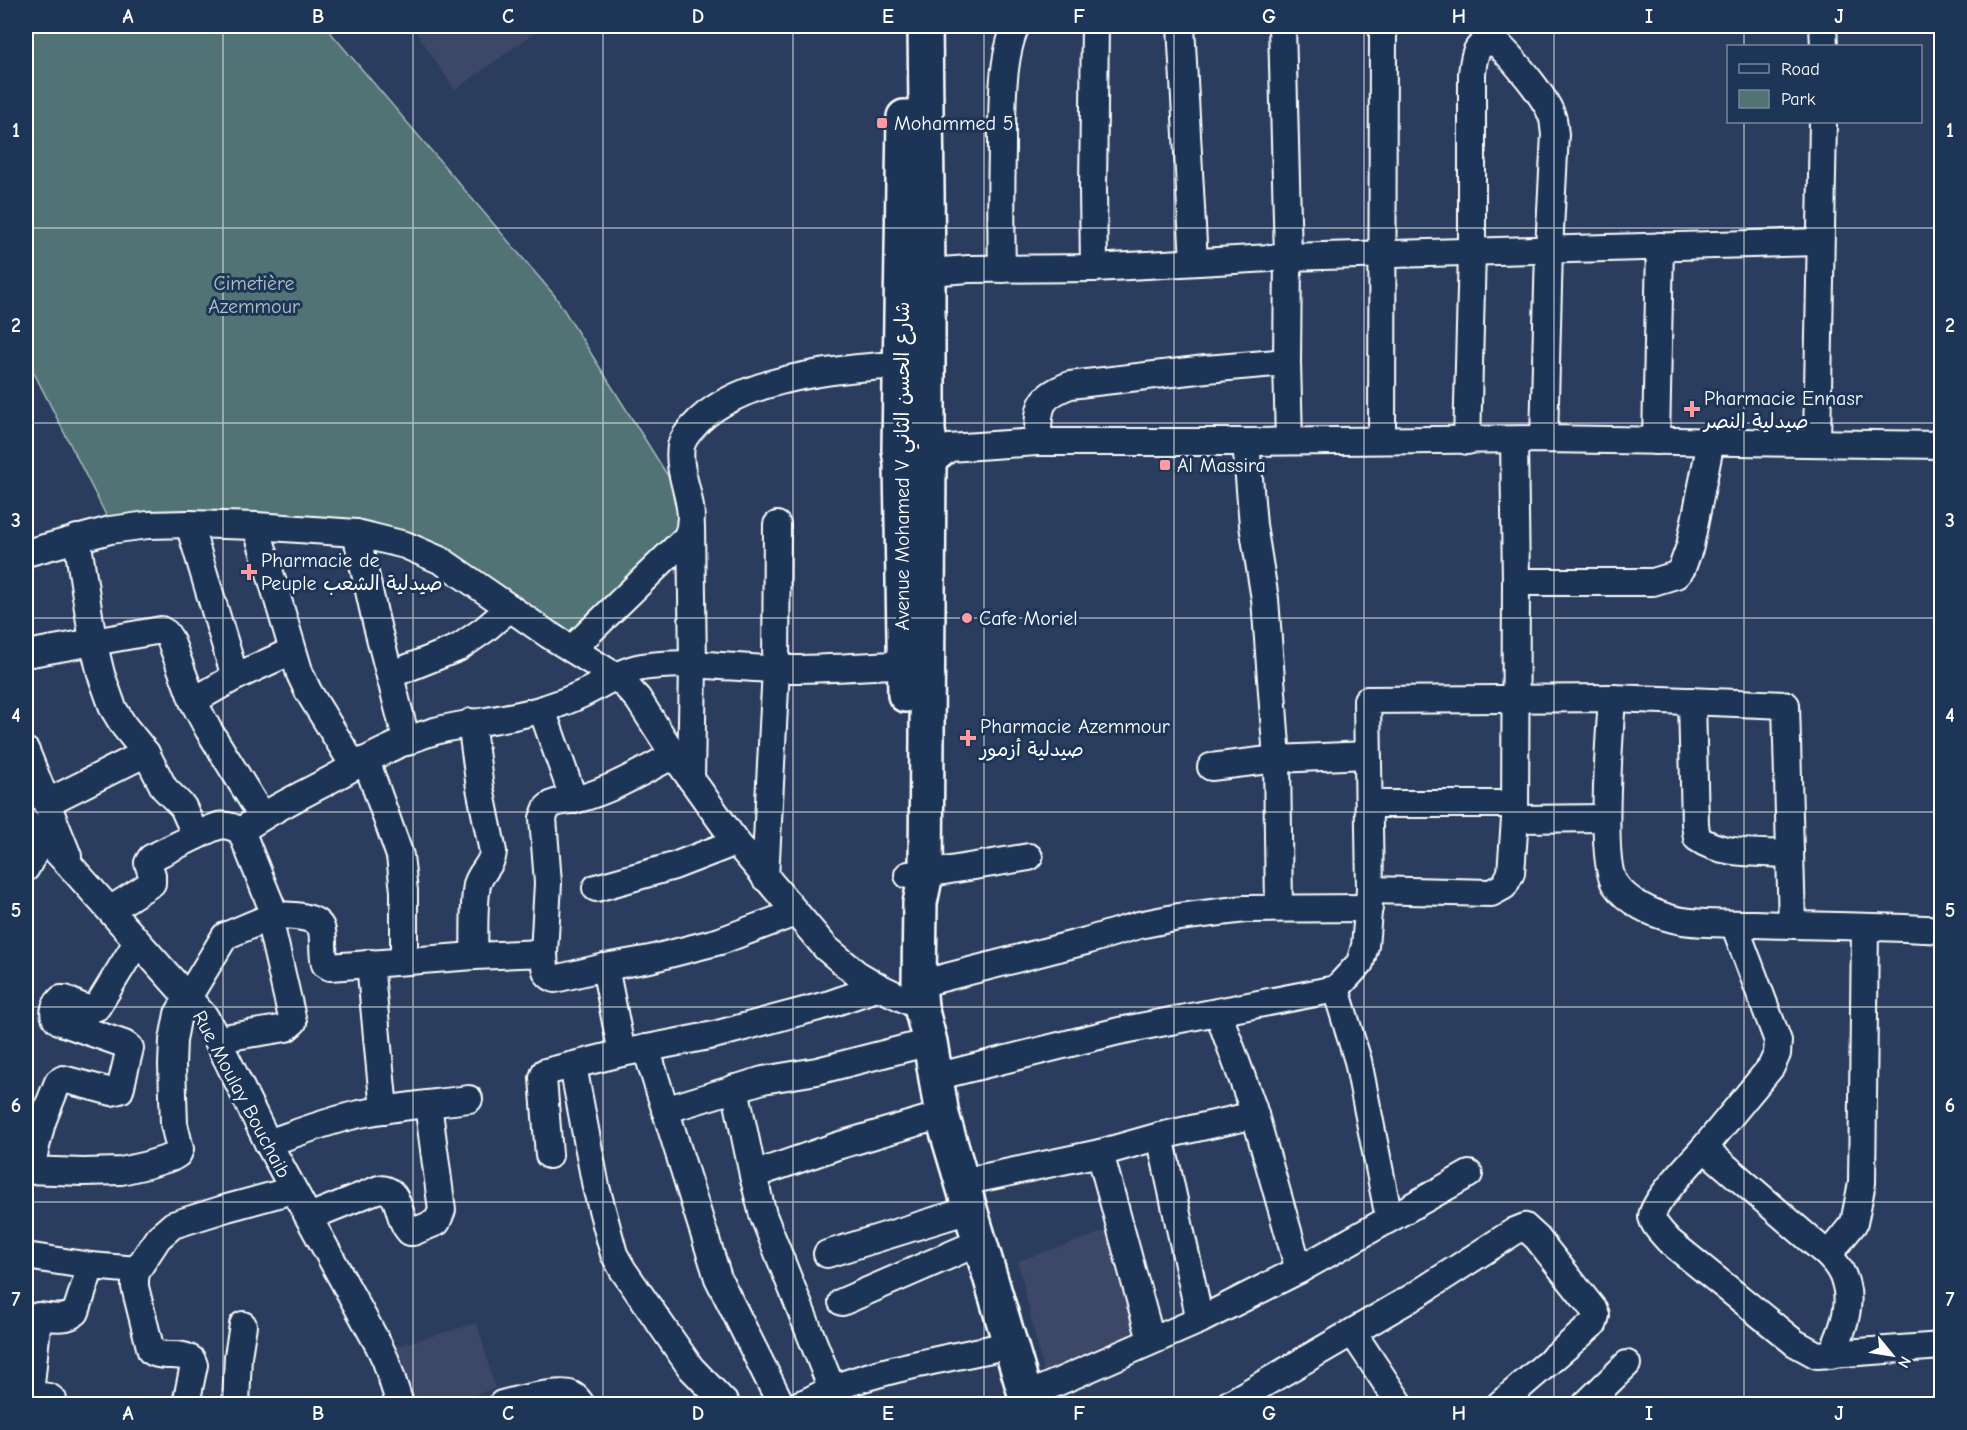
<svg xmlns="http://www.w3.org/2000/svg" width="1967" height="1430" viewBox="0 0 1967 1430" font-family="'Comic Neue','Playpen Sans Arabic',sans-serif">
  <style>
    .built { fill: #3c4767 }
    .green { fill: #517374; stroke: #a8b9ba; stroke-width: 1.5 }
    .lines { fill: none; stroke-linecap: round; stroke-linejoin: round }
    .minor-casing { stroke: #fff; stroke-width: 30 }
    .secondary-casing { stroke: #fff; stroke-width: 38 }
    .minor { stroke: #1d3557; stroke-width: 26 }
    .secondary { stroke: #1d3557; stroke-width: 33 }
    .grid { fill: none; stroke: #fff; stroke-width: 1.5; stroke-opacity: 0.55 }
    .poi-dot { fill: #ff9aa2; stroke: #1d3557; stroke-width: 2 }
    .labels { text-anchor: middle; stroke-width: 6; stroke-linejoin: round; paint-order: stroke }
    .poi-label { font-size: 20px; fill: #fff; stroke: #1d3557; text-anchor: start }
    .park-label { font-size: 20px; fill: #b1c0c0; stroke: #1d3557 }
    .street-label { font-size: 20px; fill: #fff; stroke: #1d3557 }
    .neatline { fill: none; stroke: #fff; stroke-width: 2 }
    .grid-label { font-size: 20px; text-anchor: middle; font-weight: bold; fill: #fff }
  </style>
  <rect width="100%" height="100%" fill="#2b3d5e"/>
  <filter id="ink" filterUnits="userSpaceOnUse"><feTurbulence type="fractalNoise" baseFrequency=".0167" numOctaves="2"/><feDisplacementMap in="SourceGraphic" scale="12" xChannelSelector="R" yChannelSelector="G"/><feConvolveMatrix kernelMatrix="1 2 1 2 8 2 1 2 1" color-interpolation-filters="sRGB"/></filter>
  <g filter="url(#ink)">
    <!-- built -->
    <g class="built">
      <polygon points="412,26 544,26 455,90"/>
      <polygon points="1118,1227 1150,1351 1048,1393 1018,1261"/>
      <polygon points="477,1323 495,1388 447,1404 416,1404 387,1349"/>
    </g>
    <!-- green -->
    <polygon class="green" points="26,26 325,26 555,296 683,500 684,531 560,642 435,553 234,521 111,525 26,357"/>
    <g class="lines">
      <defs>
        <g id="minor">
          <polyline points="1181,26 1194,262"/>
          <polyline points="1282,26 1288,257 1287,362 1289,441"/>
          <polyline points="1823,26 1824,46"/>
          <polyline points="1094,268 1093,188 1095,26"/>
          <path d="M 1002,269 C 1001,229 1001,189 1002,149 C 1002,113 1001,58 1016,26"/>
          <polyline points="928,272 969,269 1094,268 1288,257 1819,242"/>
          <polyline points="1382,440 1383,26"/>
          <path d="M 1467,441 L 1472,251 L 1472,74 C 1474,57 1474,41 1496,42 C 1513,59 1546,96 1553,119 C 1554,124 1554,129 1555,134 L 1549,249 L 1544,439"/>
          <polyline points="1656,441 1660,246"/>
          <path d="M 1037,442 C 1040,409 1035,398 1070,385 L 1206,369 L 1287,362"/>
          <polyline points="1246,442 1253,525 1265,599 1277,759 1279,908"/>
          <polyline points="1817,442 1823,122"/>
          <polyline points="918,467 929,464 949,448 1037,442 1246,442 1544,439 1942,445"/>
          <polyline points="189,524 235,677"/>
          <polyline points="256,526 300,674 308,691 354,766"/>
          <polyline points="691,527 693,665 691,779"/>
          <polyline points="356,533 376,622 407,742"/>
          <path d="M 77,538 L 93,641 L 101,674 L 113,708 L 124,726 L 146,753 L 164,788 L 183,807 L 196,836 C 215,827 222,820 241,831"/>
          <polyline points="26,553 110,530 148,525 189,524 256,526 356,533 405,545 442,561 549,635 615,676 627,687 638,699 674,755 736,842 826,948 857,974 879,987 921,1007"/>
          <polyline points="1516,582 1653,582 1676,575 1682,568 1690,546 1711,441"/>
          <path d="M 572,649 L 687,537 C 700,508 676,477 681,446 C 683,439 688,432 693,427 C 735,378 840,368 900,365"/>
          <polyline points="26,654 161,630 166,633 170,639 193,701"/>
          <polyline points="390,675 458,648 484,630 510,608"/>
          <polyline points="1612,698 1786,705 1792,925"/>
          <path d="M 1692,701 L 1695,824 L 1697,838 C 1722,856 1760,852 1790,854"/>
          <polyline points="542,710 574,800"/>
          <path d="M 471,722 L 480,788 L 493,852 C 492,866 480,872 477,885 C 473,908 475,933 474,956"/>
          <polyline points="26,751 68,856"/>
          <polyline points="366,760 400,856 404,891 404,961"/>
          <polyline points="1211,767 1277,759 1367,755"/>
          <polyline points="46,803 146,753"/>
          <polyline points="1369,804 1514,804"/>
          <polyline points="262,816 208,729 193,701 235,677 292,651"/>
          <polyline points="1515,819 1606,818"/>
          <polyline points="26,822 43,837 73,869 205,1017 217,1039 268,1143 379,1346 386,1361 400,1404"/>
          <polyline points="26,868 43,837"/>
          <polyline points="908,875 926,874 1029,857"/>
          <polyline points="765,878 776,669 777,525"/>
          <polyline points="596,888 674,866 736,842"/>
          <polyline points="1370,890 1491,893 1504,886 1511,873 1515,819 1516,582 1514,440"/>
          <polyline points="110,910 152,883 152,875 148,863 151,858 196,836"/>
          <path d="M 275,915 C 288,916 319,914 322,931 C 324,941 322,953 325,964 L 330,967 L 474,956 L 544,953 C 545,965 543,974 555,979 L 605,967"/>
          <path d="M 1865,928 L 1862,1183 L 1854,1223 L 1828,1255 L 1704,1148 C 1694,1159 1651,1204 1652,1217 C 1654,1226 1663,1234 1669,1241 L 1795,1343 L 1817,1355 L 1942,1346"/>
          <path d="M 544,953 L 548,883 L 543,818 L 547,808 C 555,800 568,801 578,799 C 612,790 643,771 674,755"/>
          <polyline points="370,963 384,1110"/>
          <polyline points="919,984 1086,941 1139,925 1179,917 1245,909 1369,908"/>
          <polyline points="1336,989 1358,1061 1389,1218"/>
          <polyline points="1218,1012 1253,1108 1299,1270"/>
          <polyline points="217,1039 286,1028 293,1022 269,918"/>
          <polyline points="646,1048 718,1278 781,1404"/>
          <polyline points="622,1053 605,967 650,959 720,941 795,913"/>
          <polyline points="573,1066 596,1187 614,1254 623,1270 691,1368 726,1404"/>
          <path d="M 935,1077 L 1119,1031 L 1336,989 L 1360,963 L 1365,946 L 1370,890 L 1367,700 L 1612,698 C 1610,732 1599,861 1615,884 C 1627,902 1653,914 1673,919 C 1696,925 1730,923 1755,924 C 1817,926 1879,926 1942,930"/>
          <polyline points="735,1088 753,1175 837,1146 942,1115"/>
          <polyline points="665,1110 763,1080 817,1071 930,1042"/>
          <polyline points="27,1118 42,1122 30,1171"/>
          <path d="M 42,1122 L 58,1082 L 63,1079 L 112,1092 L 120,1090 L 130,1048 L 124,1044 L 61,1022 C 51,1017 53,1007 61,999 L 65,999 C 74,1003 87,1012 97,1007 L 137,942"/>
          <polyline points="1160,1136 1200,1320"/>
          <path d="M 268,1143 C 297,1133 325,1122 355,1115 C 393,1107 431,1104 469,1099"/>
          <polyline points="1704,1148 1771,1067 1777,1054 1778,1041 1734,924"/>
          <polyline points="1100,1153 1160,1136 1255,1115"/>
          <polyline points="549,1155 543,1078 545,1072 622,1053 714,1035 830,1004 879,987"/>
          <path d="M 26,1170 L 83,1172 L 121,1171 L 147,1165 L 173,1157 L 178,1154 L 180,1149 L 174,1124 L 172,1065 L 173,1040 L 178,1014 L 225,936 L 275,915 L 241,831 C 268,811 298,797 328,781 C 362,762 397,742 435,731 C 472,721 510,720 546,708 C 559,704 572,699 584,693 C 603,684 620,671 642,667 C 685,660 730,668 773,669 C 823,670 874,665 923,664"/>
          <polyline points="753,1175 763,1215 832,1389"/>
          <polyline points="963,1182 1100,1153 1151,1340"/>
          <path d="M 309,1217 L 379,1189 C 403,1189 396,1219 410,1232 L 413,1232 L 437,1222 L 442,1210 L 428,1104"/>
          <polyline points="827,1254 969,1210"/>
          <path d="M 1828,1255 C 1859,1285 1848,1321 1831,1355"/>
          <polyline points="26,1256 91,1266"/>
          <polyline points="842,1302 980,1242"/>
          <polyline points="1353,1333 1400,1404"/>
          <polyline points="26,1394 49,1397 53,1400 53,1404"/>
          <path d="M 30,1394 L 38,1316 C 51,1317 66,1321 76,1312 L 91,1266 L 137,1270"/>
          <polyline points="1026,1396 1200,1320 1299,1270 1469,1174"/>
          <path d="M 186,1404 L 194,1365 L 192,1360 C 180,1351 163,1359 151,1351 L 135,1287 L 135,1278 L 137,1270 L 158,1238 L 173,1225 L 227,1208 L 293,1190"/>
          <polyline points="236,1404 238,1356 243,1325"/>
          <path d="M 502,1404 C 516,1400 557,1390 570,1394 C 576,1396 578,1400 581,1404"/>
          <path d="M 800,1404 C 812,1401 822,1393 834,1388 C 889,1367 951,1358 1009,1345"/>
          <polyline points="1229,1404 1411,1298 1515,1231 1525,1227 1537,1238 1594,1310 1596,1315 1594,1323 1500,1404"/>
          <polyline points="1586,1404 1627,1364"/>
        </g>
        <g id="secondary">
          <polyline points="925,26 928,272 928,431 931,448 929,464 926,874 920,903 919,984 921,1007 930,1042 942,1115 1028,1404"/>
          <polyline points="904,117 899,450 901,463 905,695"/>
        </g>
      </defs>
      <!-- minor casing -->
      <use href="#minor" class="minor-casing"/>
      <!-- secondary casing -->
      <use href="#secondary" class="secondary-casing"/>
      <!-- minor -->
      <use href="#minor" class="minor"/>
      <!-- secondary -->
      <use href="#secondary" class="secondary"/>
    </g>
  </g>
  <!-- grid -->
  <path class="grid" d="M 223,26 L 223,1404M 413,26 L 413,1404M 603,26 L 603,1404M 793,26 L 793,1404M 984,26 L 984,1404M 1174,26 L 1174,1404M 1364,26 L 1364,1404M 1554,26 L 1554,1404M 1744,26 L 1744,46M 1744,122 L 1744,1404M 26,228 L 1942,228M 26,423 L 1942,423M 26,618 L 1942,618M 26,812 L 1942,812M 26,1007 L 1942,1007M 26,1202 L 1942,1202"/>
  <!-- markers -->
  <g class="poi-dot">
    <rect x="876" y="117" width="12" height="12" rx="3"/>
    <path d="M1689 400h6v6h6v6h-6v6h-6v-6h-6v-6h6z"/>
    <rect x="1159" y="459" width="12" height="12" rx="3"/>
    <path d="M246 563h6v6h6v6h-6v6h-6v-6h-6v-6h6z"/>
    <circle cx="967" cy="618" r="6"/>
    <path d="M965 729h6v6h6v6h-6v6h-6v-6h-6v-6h6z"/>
  </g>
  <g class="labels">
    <!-- poi labels -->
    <g class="poi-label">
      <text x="894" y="130">Mohammed 5</text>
      <text x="1704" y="405">Pharmacie Ennasr<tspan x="1704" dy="23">صيدلية النصر</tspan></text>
      <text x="1177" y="472">Al Massira</text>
      <text x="261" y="567">Pharmacie de<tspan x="261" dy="23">Peuple صيدلية الشعب</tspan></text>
      <text x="979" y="625">Cafe Moriel</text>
      <text x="980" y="733">Pharmacie Azemmour<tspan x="980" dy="23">صيدلية أزمور</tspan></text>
    </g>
    <!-- park labels -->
    <g class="park-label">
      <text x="254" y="290">Cimetière<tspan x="254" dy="23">Azemmour</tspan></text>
    </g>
    <!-- street labels -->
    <g class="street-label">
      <text transform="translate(902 466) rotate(-90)" y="7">Avenue Mohamed V شارع الحسن الثاني</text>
      <text transform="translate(242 1094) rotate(62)" y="7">Rue Moulay Bouchaib</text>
    </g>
  </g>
  <!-- margin -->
  <rect width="1967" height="1430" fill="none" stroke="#1d3557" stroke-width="66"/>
  <!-- legend -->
  <rect x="1727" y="45" width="195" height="78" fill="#1d3557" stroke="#77869a" stroke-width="1.5"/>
  <rect x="1739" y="64" width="30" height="9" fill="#1d3557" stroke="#77869a" stroke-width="1.5"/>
  <text x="1781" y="75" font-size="18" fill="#ffffff">Road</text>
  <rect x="1739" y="90" width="30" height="18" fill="#517374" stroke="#77869a" stroke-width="1.5"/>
  <text x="1781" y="105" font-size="18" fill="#ffffff">Park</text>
  <!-- north arrow -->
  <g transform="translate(1892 1355) rotate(120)" stroke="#1d3557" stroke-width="4.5" paint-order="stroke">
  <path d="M0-4.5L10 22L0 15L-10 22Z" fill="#ffffff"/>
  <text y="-9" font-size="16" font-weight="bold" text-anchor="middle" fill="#ffffff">N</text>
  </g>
  <rect x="33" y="33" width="1901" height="1364" class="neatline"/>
  <g class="grid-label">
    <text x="128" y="23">A</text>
    <text x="318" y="23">B</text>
    <text x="508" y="23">C</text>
    <text x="698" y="23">D</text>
    <text x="888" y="23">E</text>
    <text x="1079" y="23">F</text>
    <text x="1269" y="23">G</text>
    <text x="1459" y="23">H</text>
    <text x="1649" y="23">I</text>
    <text x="1839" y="23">J</text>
    <text x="16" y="137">1</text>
    <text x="1950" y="137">1</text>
    <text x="16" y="332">2</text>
    <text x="1950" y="332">2</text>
    <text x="16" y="527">3</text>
    <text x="1950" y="527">3</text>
    <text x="16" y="722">4</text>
    <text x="1950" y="722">4</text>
    <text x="16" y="917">5</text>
    <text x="1950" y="917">5</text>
    <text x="16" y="1112">6</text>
    <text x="1950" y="1112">6</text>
    <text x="16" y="1306">7</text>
    <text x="1950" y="1306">7</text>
    <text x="128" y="1420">A</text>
    <text x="318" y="1420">B</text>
    <text x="508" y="1420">C</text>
    <text x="698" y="1420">D</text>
    <text x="888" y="1420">E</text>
    <text x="1079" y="1420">F</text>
    <text x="1269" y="1420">G</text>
    <text x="1459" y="1420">H</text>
    <text x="1649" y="1420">I</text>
    <text x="1839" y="1420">J</text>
  </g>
</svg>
